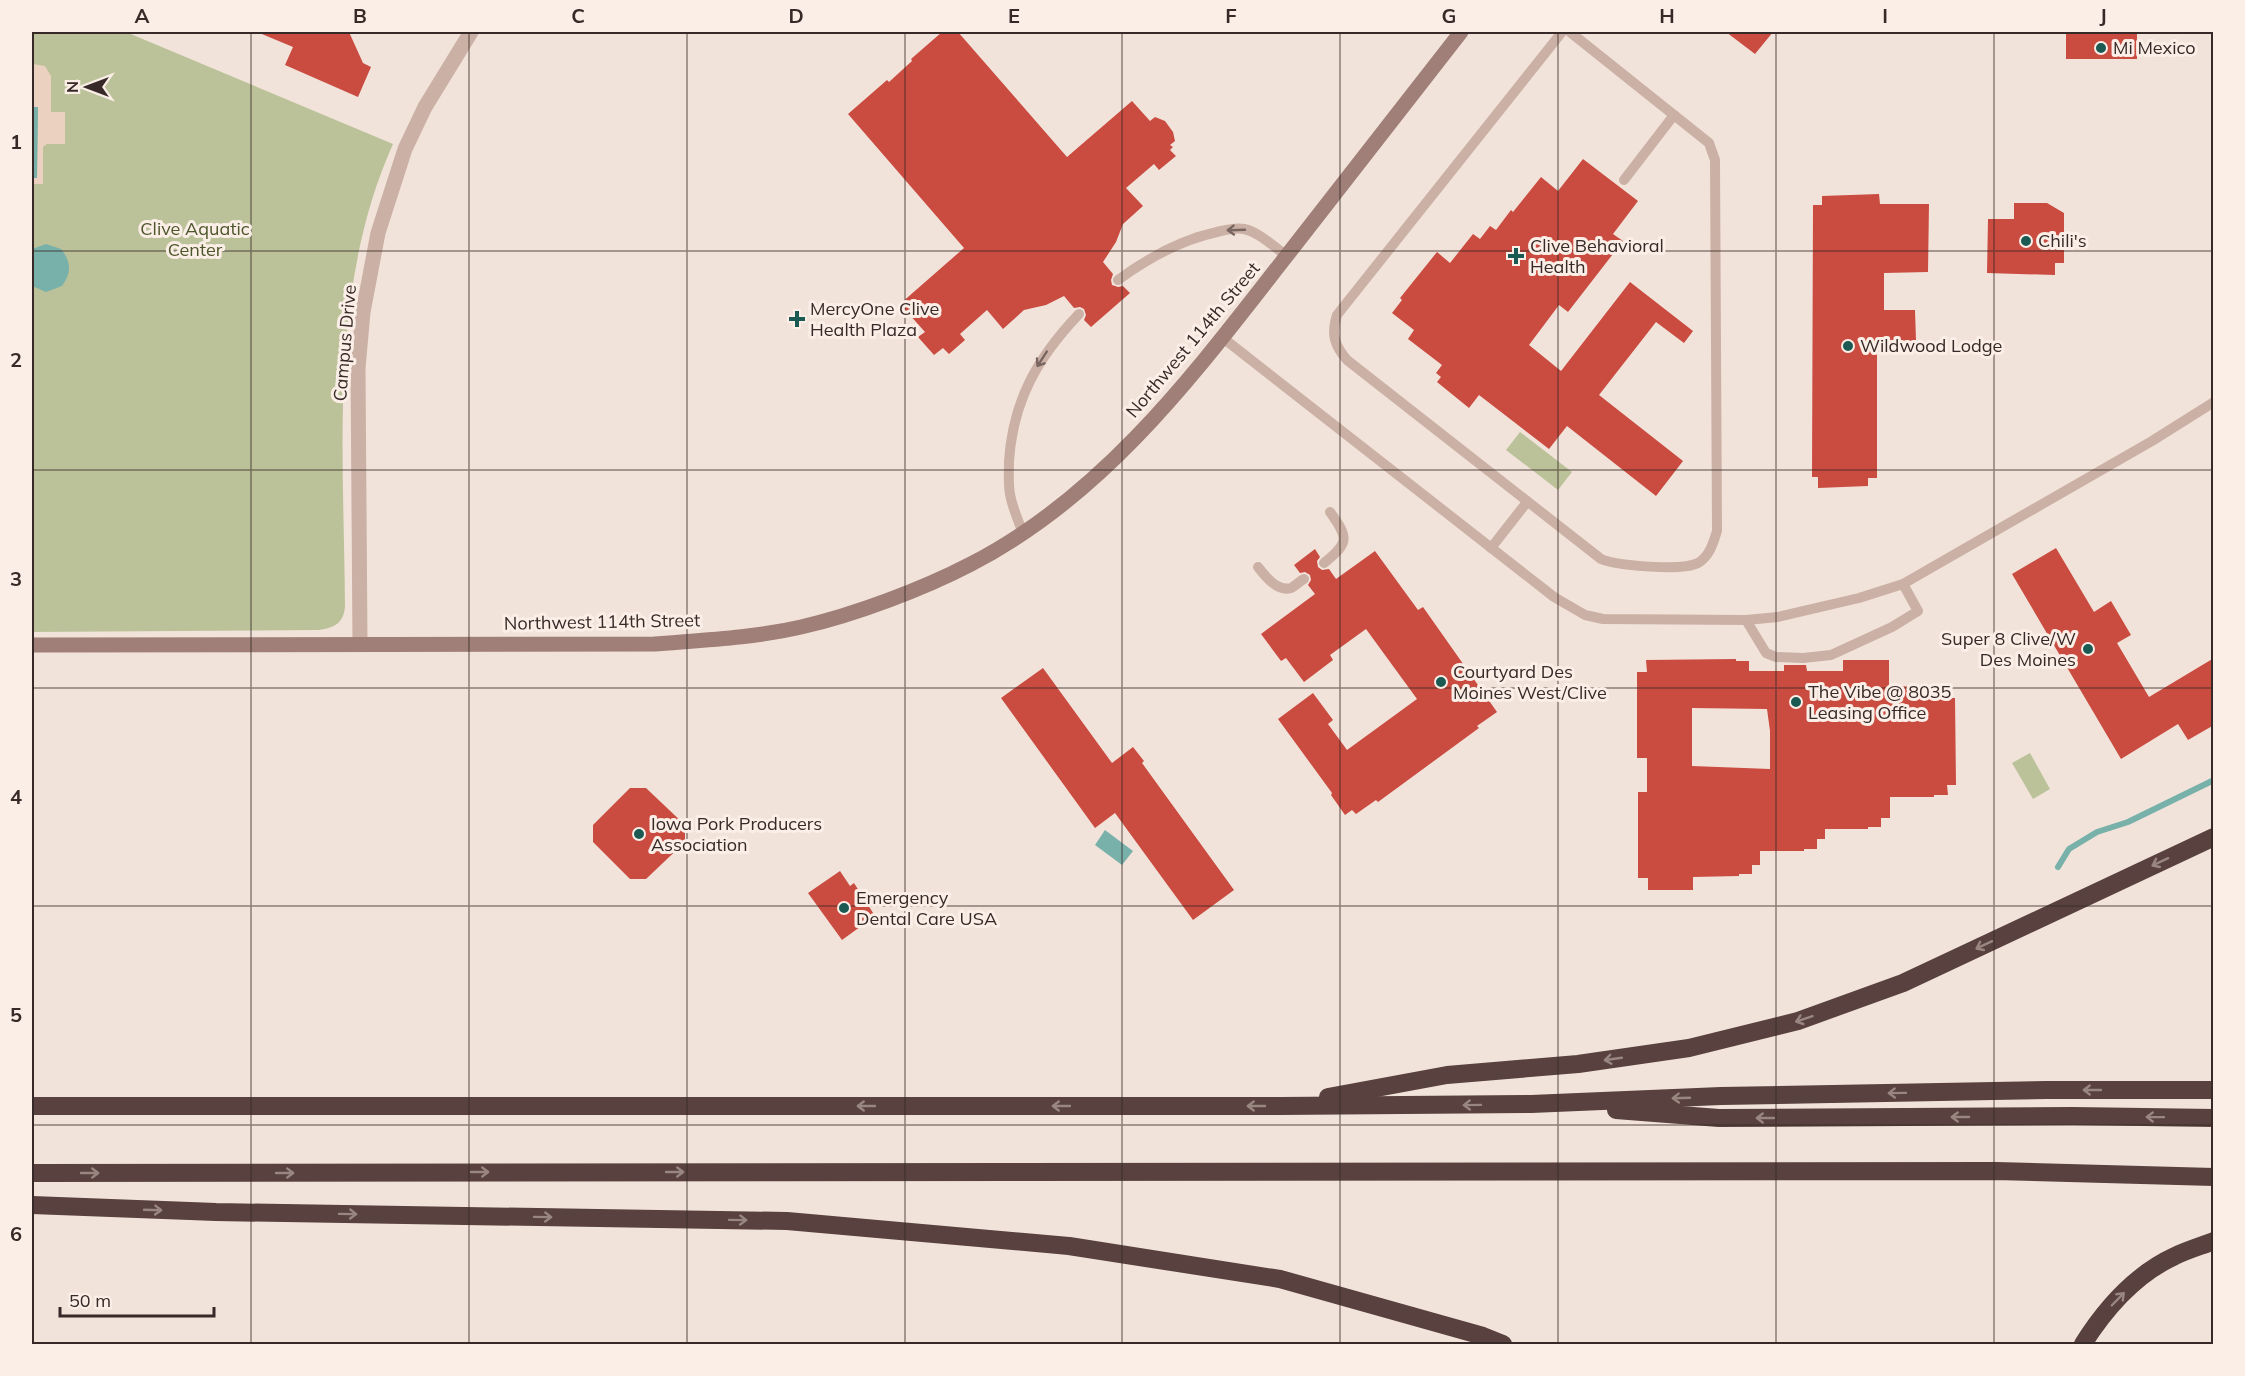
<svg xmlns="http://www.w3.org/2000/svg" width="2245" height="1376" viewBox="0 0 2245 1376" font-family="Mulish,sans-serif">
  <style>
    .green { fill: #bbc299 }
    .plaza { fill: #ebd1c0 }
    .water { fill: #78b1aa }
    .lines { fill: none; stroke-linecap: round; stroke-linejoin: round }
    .stream { stroke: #78b1aa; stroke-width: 6 }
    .building { fill: #ca4b40; fill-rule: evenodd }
    .lane { stroke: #cbb0a5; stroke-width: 10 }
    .street { stroke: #cbb0a5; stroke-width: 15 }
    .secondary { stroke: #9f7f77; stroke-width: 15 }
    .highway { stroke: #58413e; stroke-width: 18 }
    .oneway { stroke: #796660 }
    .oneway2 { stroke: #998681 }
    .grid { fill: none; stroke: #362927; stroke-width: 1.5; stroke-opacity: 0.55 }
    .poi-dot { fill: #1b5953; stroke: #faeee6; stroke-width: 2 }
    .labels { text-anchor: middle; stroke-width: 6; stroke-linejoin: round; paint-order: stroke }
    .poi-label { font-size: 18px; fill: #362927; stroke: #faeee6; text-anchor: start }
    .park-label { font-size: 18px; fill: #4d562a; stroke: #faeee6 }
    .street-label { font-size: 18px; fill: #362927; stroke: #faeee6 }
    .neatline { fill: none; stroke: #362927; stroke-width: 2 }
    .grid-label { font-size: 20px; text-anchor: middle; font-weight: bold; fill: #362927 }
  </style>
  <rect width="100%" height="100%" fill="#f2e3da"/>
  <!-- green -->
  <g class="green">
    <path d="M 32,32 L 126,32 L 393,144 C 328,289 344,452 345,606 C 344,623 334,628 319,630 L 32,632 Z"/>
    <polygon points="1520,432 1572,472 1558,490 1506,450"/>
    <polygon points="2030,753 2050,789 2033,799 2012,763"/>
  </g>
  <!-- plaza -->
  <polygon class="plaza" points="32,64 45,66 51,76 51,112 65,112 65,144 47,144 43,147 43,184 32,184 32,178 37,178 38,107 32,107"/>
  <!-- water -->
  <g class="water">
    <polygon points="32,107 38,107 37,178 32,178"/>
    <path d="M 46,244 L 61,249 C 71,261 72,273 62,286 L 46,292 L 32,286 L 32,249 Z"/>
    <polygon points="1105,830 1133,851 1122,865 1095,845"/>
  </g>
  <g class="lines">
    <!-- stream -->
    <polyline class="stream" points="2058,867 2069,849 2097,832 2128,822 2214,780"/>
  </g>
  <!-- building -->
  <g class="building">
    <polygon points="257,32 349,32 363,63 371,67 358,97 285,65 293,47"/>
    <polygon points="942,32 958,32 1067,157 1132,101 1150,121 1155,117 1165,121 1173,132 1175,141 1170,145 1173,147 1170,150 1176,156 1159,170 1154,164 1126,188 1143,206 1123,224 1116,242 1103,262 1113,274 1111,280 1112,285 1118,287 1123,286 1130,293 1091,327 1084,320 1086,315 1084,309 1080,307 1074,308 1064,296 1046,305 1024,310 1003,329 987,310 960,334 965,340 949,354 943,348 934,355 918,337 925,332 900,304 964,248 848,114 887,80 889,82 912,61 911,59"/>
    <polygon points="1726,32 1773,32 1755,54"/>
    <rect x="2066" y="32" width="71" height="27"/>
    <polygon points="1583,159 1638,201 1613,234 1623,241 1568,312 1559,305 1529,345 1561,371 1630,282 1693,331 1684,343 1656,322 1599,395 1683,461 1656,496 1567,426 1549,449 1479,395 1469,408 1437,382 1441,377 1436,373 1442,365 1408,339 1414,330 1392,313 1402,300 1400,298 1437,252 1450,263 1473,234 1480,239 1490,226 1496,230 1511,210 1513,212 1541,177 1558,191"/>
    <polygon points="1879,194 1880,204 1929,204 1928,272 1884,273 1884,310 1915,310 1916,341 1884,340 1883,351 1877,352 1877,478 1868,478 1868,486 1818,488 1818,477 1812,477 1813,205 1822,205 1822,196"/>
    <polygon points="2014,203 2047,203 2064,213 2064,263 2055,263 2055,275 1987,273 1988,219 2014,219"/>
    <polygon points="2056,548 2094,612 2111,601 2131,635 2117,643 2149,697 2214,658 2214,725 2188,740 2178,724 2121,759 2012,574"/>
    <polygon points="1315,549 1320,557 1317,561 1318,567 1322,570 1329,569 1336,579 1375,551 1418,610 1423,607 1497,712 1477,726 1479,728 1378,802 1376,800 1356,814 1352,810 1345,815 1331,795 1332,793 1278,719 1313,693 1333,720 1328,724 1347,750 1417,699 1366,629 1330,655 1333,660 1304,682 1286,658 1281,661 1261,634 1315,594 1308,585 1311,580 1310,575 1305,572 1300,573 1294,565"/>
    <path d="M 1736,659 L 1736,661 L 1749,661 L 1749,671 L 1784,671 L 1784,665 L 1806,665 L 1807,671 L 1843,671 L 1843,660 L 1889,660 L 1889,686 L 1934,687 L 1934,689 L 1947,689 L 1947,698 L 1955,698 L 1956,785 L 1947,785 L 1948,795 L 1934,795 L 1934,797 L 1890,797 L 1890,818 L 1881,818 L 1881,827 L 1868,827 L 1868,829 L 1825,829 L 1825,839 L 1817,839 L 1817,849 L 1804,849 L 1804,851 L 1760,851 L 1760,865 L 1752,865 L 1752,874 L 1739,874 L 1739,876 L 1693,877 L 1693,890 L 1648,890 L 1648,878 L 1638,878 L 1638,792 L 1647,792 L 1647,758 L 1637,758 L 1637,672 L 1647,672 L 1646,660 ZM 1692,708 L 1767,709 L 1770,731 L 1770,769 L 1692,766 Z"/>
    <polygon points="1043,668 1112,763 1133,747 1144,761 1142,763 1234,890 1193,920 1115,813 1095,828 1001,698"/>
    <polygon points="630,788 646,788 685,825 685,842 646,879 630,879 593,842 593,825"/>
    <polygon points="840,871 850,886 854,883 875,916 842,940 808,893"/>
  </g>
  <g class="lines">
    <!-- lane -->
    <g class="lane">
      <path d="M 1562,32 L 1337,315 C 1331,334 1334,345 1347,360 L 1601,559 C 1618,566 1683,571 1698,563 C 1710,556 1713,543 1717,531 L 1715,160 L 1709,143 L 1570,32"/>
      <polyline points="1624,180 1674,115"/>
      <path d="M 1118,280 C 1148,258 1180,240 1217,232 C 1226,230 1235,227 1244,229 C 1259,232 1274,247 1287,256"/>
      <polyline points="1223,338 1554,597 1585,615 1603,619 1746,620 1778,617 1859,598 1903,584 2152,441 2214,402"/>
      <path d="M 1023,533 C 1018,520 1012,507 1010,494 C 1008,483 1009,472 1009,461 C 1013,400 1038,357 1079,314"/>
      <polyline points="1491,548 1527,502"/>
      <path d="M 1324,563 C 1349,543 1349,538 1330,512"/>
      <path d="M 1258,567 C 1265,576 1277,592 1291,588 C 1295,586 1300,581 1304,579"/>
      <polyline points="1746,620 1766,653 1776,657 1803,658 1831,655 1892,627 1918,611 1903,584"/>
    </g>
    <!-- street -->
    <polyline class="street" points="360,644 358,368 363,312 378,233 405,149 425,107 471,32"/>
    <!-- secondary -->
    <path class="secondary" d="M 32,645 L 654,644 C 703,640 753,638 801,627 C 854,615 923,589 971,564 C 1103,496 1192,377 1281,263 C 1341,186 1401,109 1461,32"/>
    <!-- highway -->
    <g class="highway">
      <polyline points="1328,1097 1447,1075 1578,1064 1689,1048 1798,1021 1903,983 2214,837"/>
      <polyline points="32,1106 1280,1106 1531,1104 1721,1096 2047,1090 2214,1090"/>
      <polyline points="1616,1110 1719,1118 2073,1116 2214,1118"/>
      <polyline points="32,1173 1996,1171 2214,1177"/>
      <polyline points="32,1205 216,1212 787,1221 1069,1246 1280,1279 1483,1336 1503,1344"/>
      <path d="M 2083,1344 C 2105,1309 2136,1274 2175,1256 C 2187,1250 2201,1246 2214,1241"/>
    </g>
  </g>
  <!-- one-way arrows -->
  <defs><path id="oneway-shaft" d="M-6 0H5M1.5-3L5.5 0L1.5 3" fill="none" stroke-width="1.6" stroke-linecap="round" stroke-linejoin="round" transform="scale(1.5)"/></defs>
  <g class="oneway">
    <use href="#oneway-shaft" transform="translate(1236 230) rotate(178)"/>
    <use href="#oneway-shaft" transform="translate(1042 359) rotate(123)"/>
  </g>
  <g class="oneway2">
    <use href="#oneway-shaft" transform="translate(2160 862) rotate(155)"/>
    <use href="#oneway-shaft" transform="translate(1984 945) rotate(155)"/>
    <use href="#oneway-shaft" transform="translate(1804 1019) rotate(161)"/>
    <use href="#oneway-shaft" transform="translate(1613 1059) rotate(172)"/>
    <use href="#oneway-shaft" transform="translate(2092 1090) rotate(180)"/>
    <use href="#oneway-shaft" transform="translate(1897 1093) rotate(179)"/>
    <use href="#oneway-shaft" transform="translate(1681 1098) rotate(178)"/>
    <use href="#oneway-shaft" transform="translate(1472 1105) rotate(179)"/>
    <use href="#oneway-shaft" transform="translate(866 1106) rotate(-180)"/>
    <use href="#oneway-shaft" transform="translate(1061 1106) rotate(-180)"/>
    <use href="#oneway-shaft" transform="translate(1256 1106) rotate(-180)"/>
    <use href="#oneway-shaft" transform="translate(1960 1117) rotate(180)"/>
    <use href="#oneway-shaft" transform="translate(2155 1117) rotate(-179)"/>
    <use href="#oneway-shaft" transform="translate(1765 1118) rotate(180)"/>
    <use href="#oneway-shaft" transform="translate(480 1172)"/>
    <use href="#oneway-shaft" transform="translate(675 1172)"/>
    <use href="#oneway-shaft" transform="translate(90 1173)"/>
    <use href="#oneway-shaft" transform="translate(285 1173)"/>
    <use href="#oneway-shaft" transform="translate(153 1210) rotate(2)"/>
    <use href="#oneway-shaft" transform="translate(348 1214) rotate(1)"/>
    <use href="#oneway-shaft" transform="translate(543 1217) rotate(1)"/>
    <use href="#oneway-shaft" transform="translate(738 1220) rotate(1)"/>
    <use href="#oneway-shaft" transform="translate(2118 1299) rotate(-46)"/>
  </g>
  <!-- grid -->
  <path class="grid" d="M 251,32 L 251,1344M 469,32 L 469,1344M 687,32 L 687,1344M 905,32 L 905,1344M 1122,32 L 1122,1344M 1340,32 L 1340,1344M 1558,32 L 1558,1344M 1776,32 L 1776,1344M 1994,32 L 1994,1344M 32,251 L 2214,251M 32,470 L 2214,470M 32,688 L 2214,688M 32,906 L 2214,906M 32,1125 L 2214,1125"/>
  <!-- markers -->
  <g class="poi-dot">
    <circle cx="2101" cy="48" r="6"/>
    <circle cx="2026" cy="241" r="6"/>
    <path d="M1513 247h6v6h6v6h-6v6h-6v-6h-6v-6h6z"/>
    <path d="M794 310h6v6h6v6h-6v6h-6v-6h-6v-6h6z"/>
    <circle cx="1848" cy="346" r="6"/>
    <circle cx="2088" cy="649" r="6"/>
    <circle cx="1441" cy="682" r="6"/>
    <circle cx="1796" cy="702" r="6"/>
    <circle cx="639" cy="834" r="6"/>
    <circle cx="844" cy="908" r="6"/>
  </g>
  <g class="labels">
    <!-- poi labels -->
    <g class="poi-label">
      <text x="2113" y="54">Mi Mexico</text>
      <text x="2038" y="247">Chili's</text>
      <text x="1530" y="252">Clive Behavioral<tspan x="1530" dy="21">Health</tspan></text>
      <text x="810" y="315">MercyOne Clive<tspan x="810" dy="21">Health Plaza</tspan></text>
      <text x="1860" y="352">Wildwood Lodge</text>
      <text x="2076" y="645" text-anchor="end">Super 8 Clive/W<tspan x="2076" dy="21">Des Moines</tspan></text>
      <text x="1453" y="678">Courtyard Des<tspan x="1453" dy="21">Moines West/Clive</tspan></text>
      <text x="1808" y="698">The Vibe @ 8035<tspan x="1808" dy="21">Leasing Office</tspan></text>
      <text x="651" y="830">Iowa Pork Producers<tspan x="651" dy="21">Association</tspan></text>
      <text x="856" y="904">Emergency<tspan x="856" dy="21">Dental Care USA</tspan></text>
    </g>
    <!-- park labels -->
    <g class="park-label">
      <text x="195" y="235">Clive Aquatic<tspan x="195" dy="21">Center</tspan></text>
    </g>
    <!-- street labels -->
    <g class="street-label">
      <text transform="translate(1193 340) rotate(-50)" y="6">Northwest 114th Street</text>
      <text transform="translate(345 343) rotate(-85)" y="6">Campus Drive</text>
      <text transform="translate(602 622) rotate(-1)" y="6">Northwest 114th Street</text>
    </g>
  </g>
  <!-- border -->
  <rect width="2245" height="1376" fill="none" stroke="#faeee6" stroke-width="66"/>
  <!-- north arrow -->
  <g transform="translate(87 87) rotate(270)" stroke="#faeee6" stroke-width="4.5" paint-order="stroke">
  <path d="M0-4.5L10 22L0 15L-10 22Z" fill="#362927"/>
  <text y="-9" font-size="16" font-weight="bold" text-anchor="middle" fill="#362927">N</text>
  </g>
  <!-- scale -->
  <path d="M60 1307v9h154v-9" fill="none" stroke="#362927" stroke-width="3"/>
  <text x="69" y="1307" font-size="18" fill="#362927" stroke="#faeee6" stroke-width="4.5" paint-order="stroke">50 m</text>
  <rect x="33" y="33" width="2179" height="1310" class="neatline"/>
  <g class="grid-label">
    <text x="142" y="23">A</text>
    <text x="360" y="23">B</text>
    <text x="578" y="23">C</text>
    <text x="796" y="23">D</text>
    <text x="1014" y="23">E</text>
    <text x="1231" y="23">F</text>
    <text x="1449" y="23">G</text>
    <text x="1667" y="23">H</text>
    <text x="1885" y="23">I</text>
    <text x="2103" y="23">J</text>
    <text x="16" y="149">1</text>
    <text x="16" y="367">2</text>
    <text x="16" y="586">3</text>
    <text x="16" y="804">4</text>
    <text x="16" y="1022">5</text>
    <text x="16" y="1241">6</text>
  </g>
</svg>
